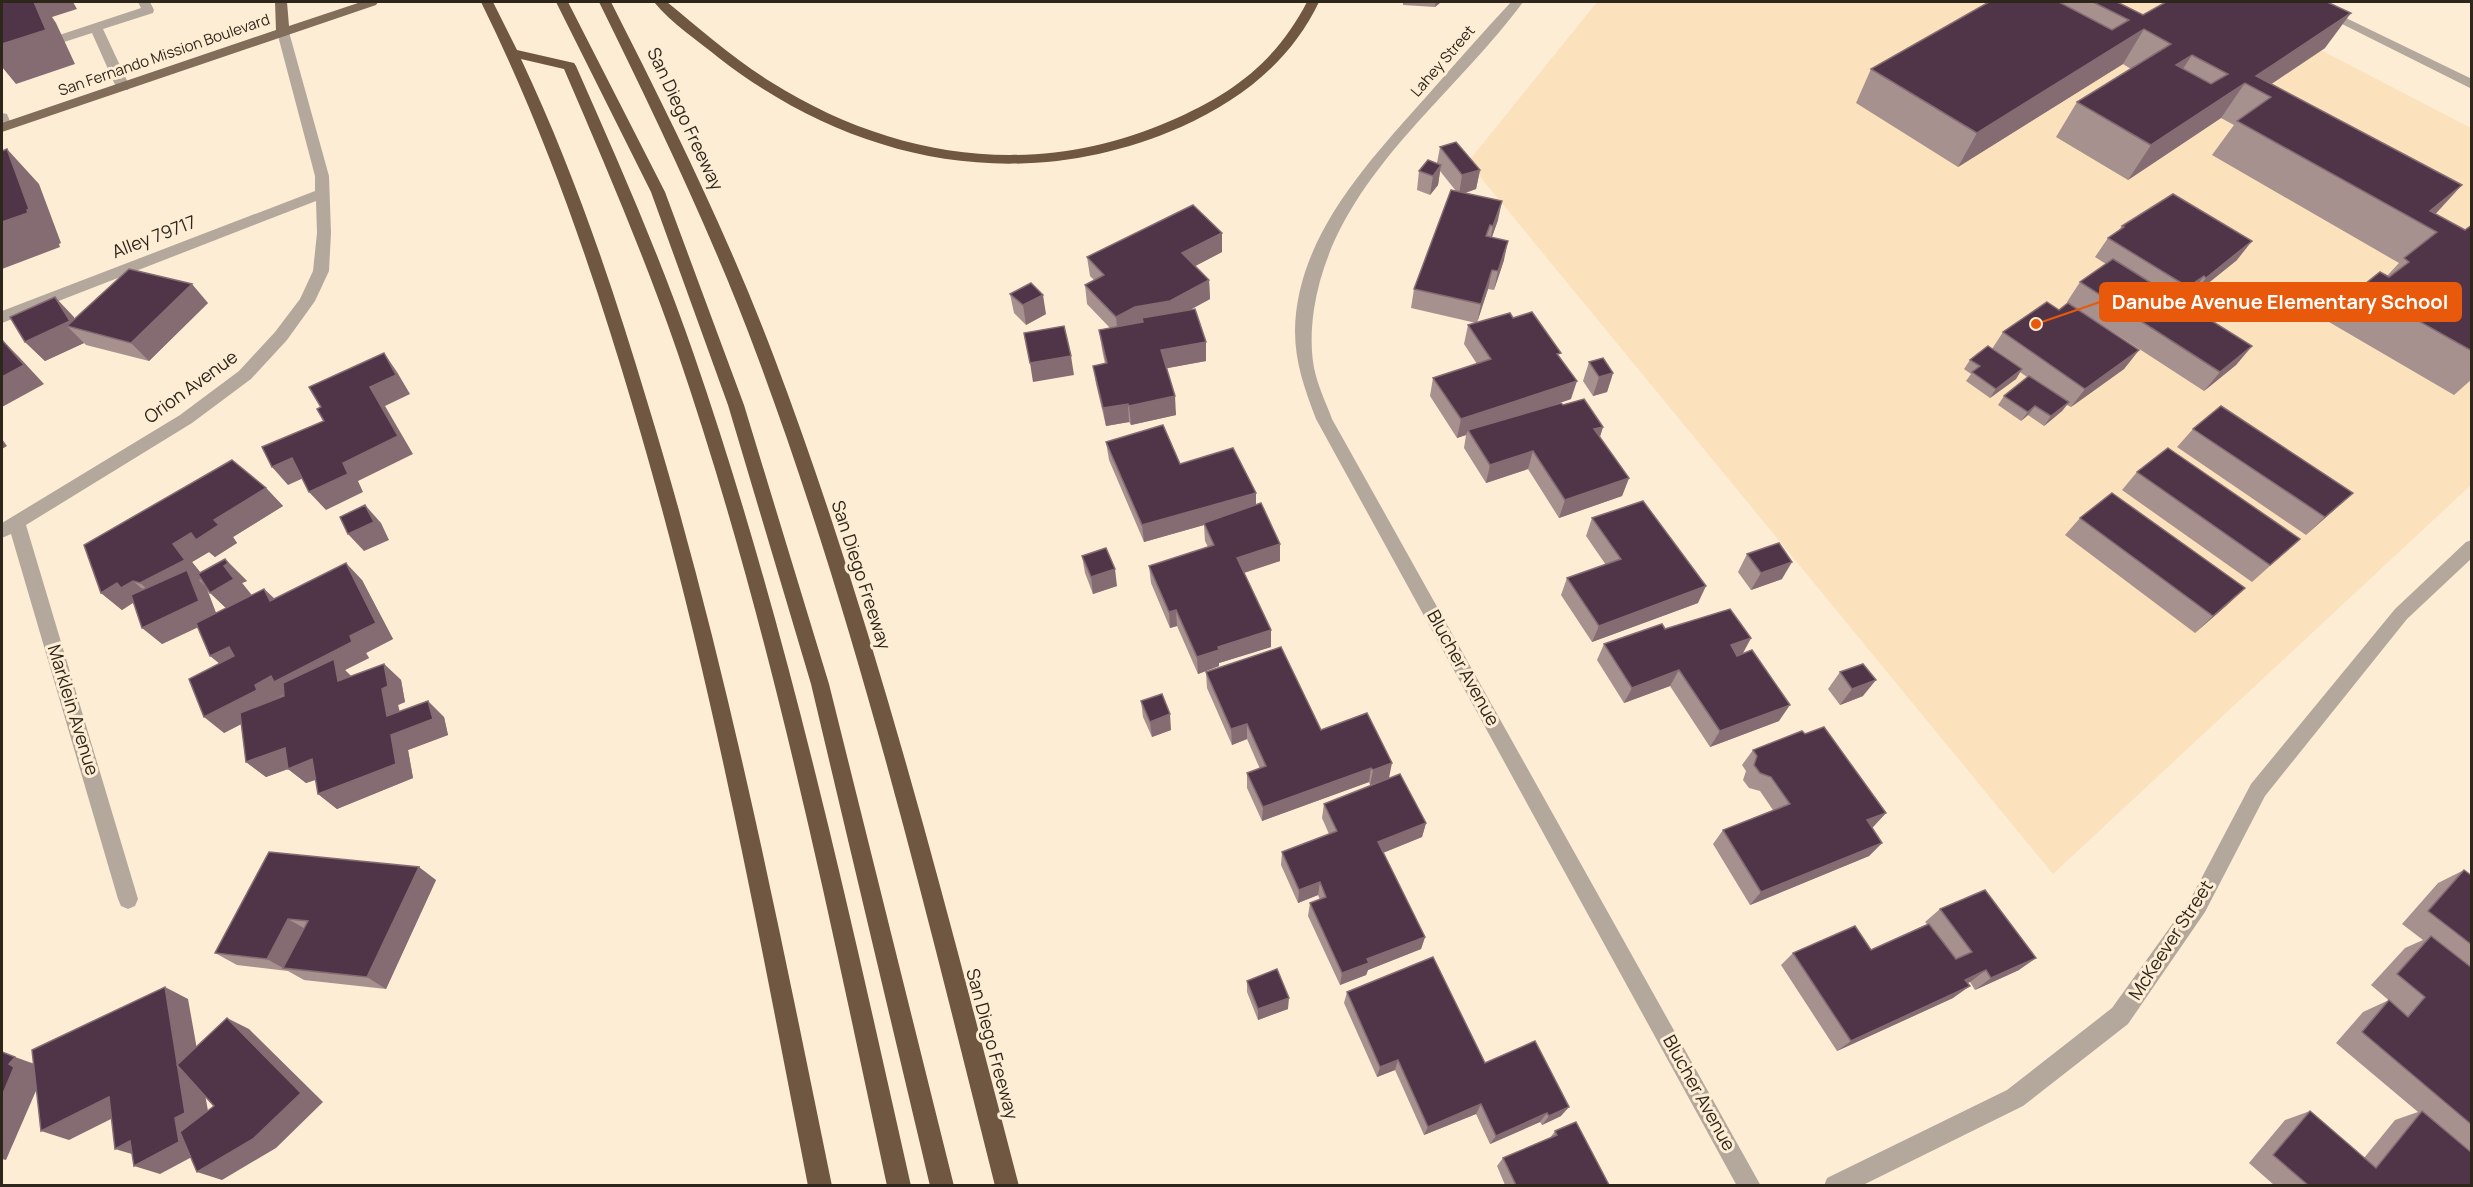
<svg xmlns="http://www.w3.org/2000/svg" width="2473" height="1187" viewBox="0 0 2473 1187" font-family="Manrope,sans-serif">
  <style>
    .built { fill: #fbe1bc }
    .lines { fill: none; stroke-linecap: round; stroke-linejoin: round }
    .minor { fill: #b4a89d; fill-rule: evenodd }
    .major { fill: #826c5a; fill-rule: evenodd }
    .highway { fill: #705741; fill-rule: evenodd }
    .wall { fill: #a6918e; fill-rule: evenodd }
    .shaded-wall { fill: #846c72 }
    .building { fill: #4f3547; stroke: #846c72; stroke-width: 1.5; fill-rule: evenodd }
    .labels { text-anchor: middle; stroke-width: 6; stroke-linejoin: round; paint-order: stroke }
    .far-street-label { font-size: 15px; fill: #2e261a; stroke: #feedd5 }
    .street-label { font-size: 18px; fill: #2e261a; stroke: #feedd5 }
    .leader { fill: none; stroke: #e8590c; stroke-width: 2 }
    .callout-dot { fill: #e8590c; stroke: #feedd5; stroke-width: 2 }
    .callout { fill: #e8590c; stroke: #e8590c; stroke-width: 2 }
    .callout-label { font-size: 20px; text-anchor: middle; font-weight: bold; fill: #fff }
  </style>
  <rect width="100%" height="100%" fill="#feedd5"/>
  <!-- built -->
  <polygon class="built" points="1597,2 2228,2 2471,128 2471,485 2053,874 1468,162"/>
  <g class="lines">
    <!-- minor -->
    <g class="minor">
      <polygon points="138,2 150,2 154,10 153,13 103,29 130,87 128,90 118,90 116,87 92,33 2,62 2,54 141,8"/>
      <path d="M 1511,2 L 1523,2 C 1450,101 1334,180 1314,309 C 1311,330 1310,355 1316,376 C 1320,391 1327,405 1332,419 L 1761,1186 L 1737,1186 L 1316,419 C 1305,390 1295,363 1295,331 C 1296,238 1368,162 1426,97 C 1454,65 1482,33 1511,2 Z"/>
      <polygon points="2298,2 2313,2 2472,79 2472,89"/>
      <polygon points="283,28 289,32 329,176 331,233 329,271 315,301 287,340 251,379 192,423 26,525 138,899 135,906 128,909 121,906 118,899 11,534 2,538 2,523 180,415 239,371 275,332 300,299 313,271 317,233 316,201 2,323 2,311 315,191 315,176 277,32"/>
      <polygon points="2,113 7,114 12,126 10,129 2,129"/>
      <polygon points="2472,540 2472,558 2407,619 2265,796 2205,912 2128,1024 2023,1106 1861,1186 1824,1186 1827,1178 2007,1090 2112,1008 2191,898 2251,784 2395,609 2466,542"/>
    </g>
    <!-- major -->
    <polygon class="major" points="275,2 287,2 289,26 361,2 378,2 376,5 2,132 2,123 276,30"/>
    <!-- highway -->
    <g class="highway">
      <path d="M 481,2 L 493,2 L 517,50 L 574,63 L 576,66 C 618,161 660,256 694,355 C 787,625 848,906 911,1186 L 887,1186 C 827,906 770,623 677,351 C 644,255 604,162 564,69 L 521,59 C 573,169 612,284 647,401 C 726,658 778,922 832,1186 L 808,1186 C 757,924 709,662 633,407 C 592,268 545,132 481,2 Z"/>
      <polygon points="556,2 568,2 665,192 744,405 829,684 954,1186 930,1186 811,684 728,405 651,192"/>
      <path d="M 599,2 L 611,2 C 670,118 728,235 774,357 C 876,627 946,907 1019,1186 L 995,1186 C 925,907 858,627 758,358 C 713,236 656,118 599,2 Z"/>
      <path d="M 654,2 L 667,2 C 701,30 734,59 771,82 C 893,159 1036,180 1170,121 C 1232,94 1275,63 1307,2 L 1319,2 C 1290,62 1241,100 1181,127 C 1021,197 854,163 719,58 C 698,41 671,23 654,2 Z"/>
    </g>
  </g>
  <!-- wall -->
  <g class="wall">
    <polygon points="1403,2 1441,2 1435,7 1403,5"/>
    <polygon points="1989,2 2117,2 2143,15 2325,48 2271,84 2436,214 2465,230 2472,225 2472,379 2454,395 2329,322 2360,288 2387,276 2399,263 2212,155 2234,125 2221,118 2128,180 2056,137 2077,102 2131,69 2123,64 1958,167 1856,103 1871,69"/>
    <polygon points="1440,147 1480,170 1476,189 1465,193 1498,220 1492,237 1504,260 1494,290 1488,289 1477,322 1513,318 1560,357 1571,399 1551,406 1563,405 1603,427 1600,437 1629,478 1622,496 1559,518 1528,469 1486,483 1464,448 1466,435 1457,438 1430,396 1433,378 1477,364 1464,344 1468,325 1476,323 1411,308 1414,289 1456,191 1440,171 1438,185 1430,195 1417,190 1419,171 1437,163"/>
    <polygon points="2122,226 2237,260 2191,297 2189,296 2181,302 2252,346 2236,365 2204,391 2067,302 2080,282 2106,264 2095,257 2108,238 2119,230"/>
    <polygon points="1222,252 1195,266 1209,280 1210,299 1190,310 1206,361 1167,368 1176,415 1131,425 1129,422 1106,426 1096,384 1093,366 1105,364 1102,349 1099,330 1110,328 1087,304 1085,285 1094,280 1090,276 1087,257"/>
    <polygon points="1010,294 1046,314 1026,325 1014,313"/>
    <polygon points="208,303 149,361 86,345 84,343 45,361 25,342 73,316 75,319"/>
    <polygon points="2059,310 2139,350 2124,369 2071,407 2067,405 2062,411 2044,426 2028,415 2021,421 1998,405 2004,396 2027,377 2020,372 2016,379 1990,398 1966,381 1971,374 1964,369 1970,360 1992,349 2003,332"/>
    <polygon points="1589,362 1613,373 1607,392 1593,396 1583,381"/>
    <polygon points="2193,429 2353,493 2306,535 2177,447"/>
    <polygon points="1106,442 1180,464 1256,493 1256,505 1280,544 1280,561 1244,573 1271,647 1219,663 1219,666 1198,674 1177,626 1170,628 1151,583 1149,566 1208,547 1205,541 1204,525 1144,542 1109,460"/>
    <polygon points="2137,472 2300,539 2252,582 2122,490"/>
    <path d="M 266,488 L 283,506 L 233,537 L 237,543 L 215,557 L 209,552 L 192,562 L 200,572 L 225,559 L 247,581 L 242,583 L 252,595 L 264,589 L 275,599 L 362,580 L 393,639 L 366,653 L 369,658 L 345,670 L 351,676 L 384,664 L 401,680 L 405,702 L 398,705 L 400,712 L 444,717 L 448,735 L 408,750 L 413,778 L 337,809 L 318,794 L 316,780 L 306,783 L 288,769 L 266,777 L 246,762 L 241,724 L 224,733 L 219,663 L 198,627 L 162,644 L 133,603 L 122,610 L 101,593 ZM 207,589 L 226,608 L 216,613 Z"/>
    <polygon points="1592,518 1698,603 1592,642 1561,595 1567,578 1606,565 1586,536"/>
    <polygon points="2080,518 2227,605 2195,633 2065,535"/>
    <polygon points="1747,554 1782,579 1751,590 1738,572"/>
    <polygon points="1082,556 1117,586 1093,594 1085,573"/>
    <polygon points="1665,629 1751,638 1742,654 1779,721 1710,747 1670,686 1624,703 1597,660 1604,644"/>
    <polygon points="1206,672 1321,730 1389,778 1370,785 1369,782 1262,821 1247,788 1247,773 1260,769 1247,739 1232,745 1207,688"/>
    <polygon points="1840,672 1863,696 1840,705 1828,689"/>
    <polygon points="1141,701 1171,730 1152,737 1143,717"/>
    <polygon points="1753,750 1886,813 1872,828 1882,843 1869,856 1750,905 1713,844 1723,830 1773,810 1760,791 1749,788 1743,780 1746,771 1742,765"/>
    <polygon points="1324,804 1426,823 1422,837 1383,853 1425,937 1421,949 1368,970 1366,975 1340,985 1308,916 1310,903 1320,900 1318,895 1298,903 1281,865 1282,852 1329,834 1322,818"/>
    <polygon points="269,852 436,880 386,989 304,980 288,971 237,965 215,953"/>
    <polygon points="2464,870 2472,876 2472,1185 2274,1185 2249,1163 2285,1120 2310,1111 2364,1158 2395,1120 2418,1112 2336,1043 2363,1012 2389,1000 2399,1009 2371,985 2405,948 2423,940 2402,924 2438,883"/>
    <polygon points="1940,909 2019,970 1975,990 1970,982 1967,983 1953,998 1837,1051 1781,965 1793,953 1871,950 1927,924 1925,922"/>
    <polygon points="1247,981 1288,1009 1258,1020 1247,992"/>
    <polygon points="1347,992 1485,1063 1561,1116 1542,1125 1540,1122 1490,1144 1476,1114 1424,1135 1395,1070 1377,1077 1344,1003"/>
    <polygon points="1555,1131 1609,1185 1505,1185 1497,1166 1503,1158 1550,1138"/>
  </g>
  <!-- shaded-wall -->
  <g class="shaded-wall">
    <polygon points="2,2 73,2 77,9 52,17 56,23 75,64 16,84 2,67"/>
    <polygon points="1436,2 1441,2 1435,7"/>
    <polygon points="2351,13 2325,48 2261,91 2256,76"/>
    <polygon points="2144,29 2123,64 1958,167 1977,133"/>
    <polygon points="2192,55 2169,90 2176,65"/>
    <polygon points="2245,83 2221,118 2128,180 2151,145"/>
    <polygon points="7,149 39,184 61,243 59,244 60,247 2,269 2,222"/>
    <polygon points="1441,165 1438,185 1430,195 1433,176"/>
    <polygon points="1480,170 1476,189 1459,195 1462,175"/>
    <polygon points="2462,185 2430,220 2430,211"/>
    <polygon points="1502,201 1498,220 1489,245 1493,226"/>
    <polygon points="1222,233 1222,252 1182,273 1182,253"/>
    <polygon points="1508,241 1504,260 1494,290 1498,271"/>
    <polygon points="2252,241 2237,260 2191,297 2206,278"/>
    <polygon points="1492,270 1488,289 1477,323 1481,304"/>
    <polygon points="2204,276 2189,296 2173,306 2188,287"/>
    <polygon points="1209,280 1210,299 1171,320 1142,318 1142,325 1118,336 1116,317 1135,307"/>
    <polygon points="192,284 208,303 149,361 131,343"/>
    <polygon points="1043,295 1046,314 1026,325 1023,305"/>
    <polygon points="55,297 73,316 82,330 67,326 84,343 45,361 25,342"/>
    <polygon points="2,340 19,357 44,384 2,407"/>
    <polygon points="1206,342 1206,361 1163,369 1161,350"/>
    <polygon points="2252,346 2236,365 2204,391 2220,372"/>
    <polygon points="2139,350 2124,369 2071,407 2085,389"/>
    <polygon points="384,353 397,372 410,394 385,406 413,454 358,481 363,492 326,510 309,492 343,463"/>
    <polygon points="1071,356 1074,375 1033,382 1030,363"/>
    <polygon points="2022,369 2016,379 1990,398 1996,389"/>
    <polygon points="1613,373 1607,392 1593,396 1599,377"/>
    <polygon points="1577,381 1571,399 1470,433 1468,430 1466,435 1457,438 1461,419"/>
    <polygon points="1175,396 1176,415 1131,425 1129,406"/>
    <polygon points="2069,402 2062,411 2044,426 2051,416"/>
    <polygon points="1128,404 1129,422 1106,426 1103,408"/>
    <polygon points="2035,406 2028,415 2021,421 2028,412"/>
    <polygon points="1603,427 1597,445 1594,429"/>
    <polygon points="2,439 7,446 2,449"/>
    <polygon points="1533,451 1528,469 1486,483 1490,465"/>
    <polygon points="292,458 308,476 288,485 272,467"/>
    <polygon points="1629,478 1622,496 1559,518 1565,500"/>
    <polygon points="266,488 283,506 233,537 237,543 215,557 209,552 192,562 204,577 199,580 206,587 218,618 162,644 142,628 160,600 140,583 173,544"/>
    <polygon points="1256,493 1256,511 1204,523 1204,525 1144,542 1142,525"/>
    <polygon points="2353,493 2334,510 2306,535 2325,517"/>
    <polygon points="365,505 381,523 389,540 364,551 348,534"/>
    <polygon points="1280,544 1280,561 1237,575 1237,558"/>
    <polygon points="225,559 247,581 242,583 252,596 228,610 210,593"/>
    <polygon points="1792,562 1782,579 1751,590 1761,573"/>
    <polygon points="346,563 362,580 393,639 366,653 369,658 345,670 351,676 355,697 287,693 273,700 276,706 224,733 204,717 255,685 350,636"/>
    <polygon points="1115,569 1117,586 1093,594 1091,577"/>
    <polygon points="133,581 153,598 137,600 122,610 101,593 117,583"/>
    <polygon points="1706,586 1698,603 1592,642 1599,626"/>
    <polygon points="2245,588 2227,605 2195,633 2213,616"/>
    <polygon points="264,589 282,606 270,601"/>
    <polygon points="1176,610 1177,626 1170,628 1169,612"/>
    <polygon points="1271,630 1271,647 1219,663 1219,666 1198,674 1197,657 1218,647"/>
    <polygon points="1751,638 1742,655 1721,662 1731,645"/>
    <polygon points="229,647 248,663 230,672 210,656"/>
    <polygon points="384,664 401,680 405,702 398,705 403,730 428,701 444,717 448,735 408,750 413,778 337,809 318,794 391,735 382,689"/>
    <polygon points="1679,670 1670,686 1624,703 1632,688"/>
    <polygon points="1876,680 1863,696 1840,705 1852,689"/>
    <polygon points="1790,705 1779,721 1710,747 1720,731"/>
    <polygon points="1170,714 1171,730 1152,737 1150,722"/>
    <polygon points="1247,724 1247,739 1232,745 1231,729"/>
    <polygon points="285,748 312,759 331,774 306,783 288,769 266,777 246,762"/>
    <polygon points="1392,763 1389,778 1370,785 1373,770"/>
    <polygon points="1371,768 1369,782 1262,821 1263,807"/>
    <polygon points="1886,813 1873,827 1854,835 1867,820"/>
    <polygon points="1426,823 1422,837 1375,856 1378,842"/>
    <polygon points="1882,843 1869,856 1750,905 1761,892"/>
    <polygon points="419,867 436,880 386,989 367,977"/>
    <polygon points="1320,882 1318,895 1298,903 1299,890"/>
    <polygon points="288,919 309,931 283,968 267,959"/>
    <polygon points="1425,937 1421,949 1368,970 1366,975 1340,985 1342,973 1367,959"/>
    <polygon points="2036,958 2019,970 1975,990 1991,978"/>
    <polygon points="1986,970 1970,982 1949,991 1965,980"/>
    <polygon points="1970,986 1953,998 1837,1051 1851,1041"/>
    <polygon points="165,987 188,999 210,1122 203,1151 160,1174 134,1166 175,1118"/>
    <polygon points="1289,998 1288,1009 1258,1020 1258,1009"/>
    <polygon points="227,1018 249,1029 323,1102 276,1148 222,1180 197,1172 301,1093"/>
    <polygon points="15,1057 43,1067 42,1077 6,1160 2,1159 2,1096 9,1064"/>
    <polygon points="1398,1060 1395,1070 1377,1077 1380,1067"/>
    <polygon points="109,1097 135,1107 69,1140 41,1131"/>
    <polygon points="1481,1104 1476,1114 1424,1135 1428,1127"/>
    <polygon points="1569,1107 1561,1116 1542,1125 1549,1116"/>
    <polygon points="1547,1113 1540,1122 1490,1144 1496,1136"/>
    <polygon points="130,1141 142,1157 115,1149"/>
  </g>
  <!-- building -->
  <g class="building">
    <polygon points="2,2 34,2 46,30 2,44"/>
    <path d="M 1989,2 L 2059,2 L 2112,30 L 2129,20 L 2093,2 L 2117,2 L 2143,15 L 2166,2 L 2327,2 L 2351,13 L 2256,76 L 2462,185 L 2430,211 L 2465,230 L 2472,225 L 2472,351 L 2360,288 L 2380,272 L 2389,277 L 2409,262 L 2404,258 L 2437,232 L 2237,121 L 2271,97 L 2245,83 L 2151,145 L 2077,102 L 2171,44 L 2144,29 L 1977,133 L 1871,69 ZM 2192,55 L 2228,74 L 2211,84 L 2176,65 Z"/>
    <polygon points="1456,142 1480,170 1462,175 1440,147"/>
    <polygon points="7,149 29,209 27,210 28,213 2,222 2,151"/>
    <polygon points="1428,160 1441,165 1433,176 1419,171"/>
    <polygon points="1451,190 1502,201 1493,226 1490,225 1486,236 1508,241 1498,271 1492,270 1481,304 1414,289"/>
    <polygon points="2173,194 2252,241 2206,278 2204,276 2188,287 2108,238 2124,227 2122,226"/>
    <polygon points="1193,205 1222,233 1182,253 1209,280 1170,301 1135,307 1116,317 1085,285 1104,275 1087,257"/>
    <polygon points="2113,259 2252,346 2220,372 2080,282"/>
    <polygon points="129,269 192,284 131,343 67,326"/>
    <polygon points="1031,283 1043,295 1023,305 1010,294"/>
    <polygon points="55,297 70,321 25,342 10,317"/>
    <polygon points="2047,302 2059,310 2068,303 2139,350 2085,389 2003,332"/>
    <polygon points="1195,309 1206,342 1161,350 1175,396 1129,406 1128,404 1103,408 1093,366 1107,363 1099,330 1143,322 1142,318"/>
    <polygon points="1532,312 1561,353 1557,354 1577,381 1461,419 1433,378 1491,359 1468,325 1510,313 1513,318"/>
    <polygon points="1064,326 1071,356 1030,363 1024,333"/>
    <polygon points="2,340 24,365 2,377"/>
    <polygon points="1988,346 2022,369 1996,389 1972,372 1980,366 1970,360"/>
    <polygon points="384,353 396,375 370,387 398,436 343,463 348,474 309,492 292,458 272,467 262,447 324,421 317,409 321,407 309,387"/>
    <polygon points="1603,358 1613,373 1599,377 1589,362"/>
    <polygon points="2029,376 2069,402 2051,416 2035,406 2028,412 2004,396"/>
    <polygon points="1584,399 1603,427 1594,429 1629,478 1565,500 1533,451 1490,465 1468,430 1561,403 1563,405"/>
    <polygon points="2221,406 2353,493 2325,517 2193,429"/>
    <polygon points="1163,425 1180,464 1233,448 1256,493 1142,525 1106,442"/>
    <polygon points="2168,448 2300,539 2270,565 2137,472"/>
    <polygon points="232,460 266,488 214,520 219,525 196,540 191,533 173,544 185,560 140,583 133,581 121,588 117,583 101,593 84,545"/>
    <polygon points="2112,493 2245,588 2213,616 2080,518"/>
    <polygon points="1643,501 1706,586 1599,626 1567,578 1621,559 1592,518"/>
    <polygon points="1261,503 1280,544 1237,558 1271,630 1218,647 1219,650 1197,657 1176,610 1169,612 1149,566 1214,545 1204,523"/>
    <polygon points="365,505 374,522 348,534 340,517"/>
    <polygon points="1779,543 1792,562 1761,573 1747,554"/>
    <polygon points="1106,548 1115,569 1091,577 1082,556"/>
    <polygon points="225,559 228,563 224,566 234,579 210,593 198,574"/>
    <polygon points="346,563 376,623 350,636 352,642 274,682 271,676 255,685 257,690 204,717 189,679 234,656 229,647 210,656 196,623 264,589 270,601"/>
    <polygon points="187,570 199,601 142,628 131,595"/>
    <polygon points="1730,609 1751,638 1731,645 1737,656 1752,650 1790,705 1720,731 1679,670 1632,688 1604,644 1662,624 1665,629"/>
    <polygon points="1281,647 1321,730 1367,713 1392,763 1373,770 1371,768 1263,807 1247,773 1266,766 1247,724 1231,729 1206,672"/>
    <polygon points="334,659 338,681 384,664 388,686 382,689 387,716 428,701 433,719 391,735 396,764 318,794 312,759 288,769 285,748 246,762 240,713 284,696 283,683"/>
    <polygon points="1863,664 1876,680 1852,689 1840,672"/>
    <polygon points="1162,694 1170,714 1150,722 1141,701"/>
    <polygon points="1824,727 1886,813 1867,820 1882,843 1761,892 1723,830 1790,804 1771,777 1760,773 1754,765 1757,756 1753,750 1802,731 1805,734"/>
    <polygon points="1400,774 1426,823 1378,842 1425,937 1367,959 1369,963 1342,973 1310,903 1326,897 1320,882 1299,890 1282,852 1337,831 1324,804"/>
    <polygon points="269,852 419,867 367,977 283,968 308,921 288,919 267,959 215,953"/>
    <polygon points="2464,870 2472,876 2472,945 2428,911"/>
    <polygon points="1985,890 2036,958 1991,978 1986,970 1965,980 1970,986 1851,1041 1793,953 1855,926 1871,950 1929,924 1956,959 1972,952 1940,909"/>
    <polygon points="2431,936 2472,968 2472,1125 2362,1032 2389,1000 2408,1017 2425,997 2397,974"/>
    <polygon points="1433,957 1485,1063 1535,1041 1569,1107 1549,1116 1547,1113 1496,1136 1481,1104 1428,1127 1398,1060 1380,1067 1347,992"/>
    <polygon points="1277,969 1289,998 1258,1009 1247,981"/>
    <polygon points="165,987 185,1113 175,1118 179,1142 134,1166 130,1141 115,1149 109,1097 41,1131 32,1050"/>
    <polygon points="227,1018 301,1093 253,1139 197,1172 180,1132 214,1106 177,1065"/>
    <polygon points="2,1052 15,1057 9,1064 14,1067 2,1096"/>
    <polygon points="2310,1111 2376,1168 2422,1111 2472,1153 2472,1185 2308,1185 2273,1155"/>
    <polygon points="1576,1122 1609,1185 1516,1185 1503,1158 1557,1135 1555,1131"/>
  </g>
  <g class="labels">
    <!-- far-street labels -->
    <g class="far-street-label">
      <text transform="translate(164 55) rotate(-19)" y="5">San Fernando Mission Boulevard</text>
      <text transform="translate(1443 61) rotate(-49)" y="5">Lahey Street</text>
    </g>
    <!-- street labels -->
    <g class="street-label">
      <text transform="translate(685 119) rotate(65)" y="6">San Diego Freeway</text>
      <text transform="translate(154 237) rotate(-21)" y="6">Alley 79717</text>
      <text transform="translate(191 387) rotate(-36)" y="6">Orion Avenue</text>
      <text transform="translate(861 575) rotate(72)" y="6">San Diego Freeway</text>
      <text transform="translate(1463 668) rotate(61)" y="6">Blucher Avenue</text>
      <text transform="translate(73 710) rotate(73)" y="6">Marklein Avenue</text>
      <text transform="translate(2171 940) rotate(-57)" y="6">McKeever Street</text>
      <text transform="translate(992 1044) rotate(75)" y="6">San Diego Freeway</text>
      <text transform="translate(1699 1093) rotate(61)" y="6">Blucher Avenue</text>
    </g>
  </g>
  <!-- callouts -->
  <path class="leader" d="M2036 324L2100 302"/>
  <circle class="callout-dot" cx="2036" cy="324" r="6"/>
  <rect class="callout" x="2100" y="283" width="361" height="38" rx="6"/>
  <g class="callout-label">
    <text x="2280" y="309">Danube Avenue Elementary School</text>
  </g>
  <!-- border -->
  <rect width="2473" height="1187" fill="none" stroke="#2e261a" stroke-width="6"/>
</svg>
